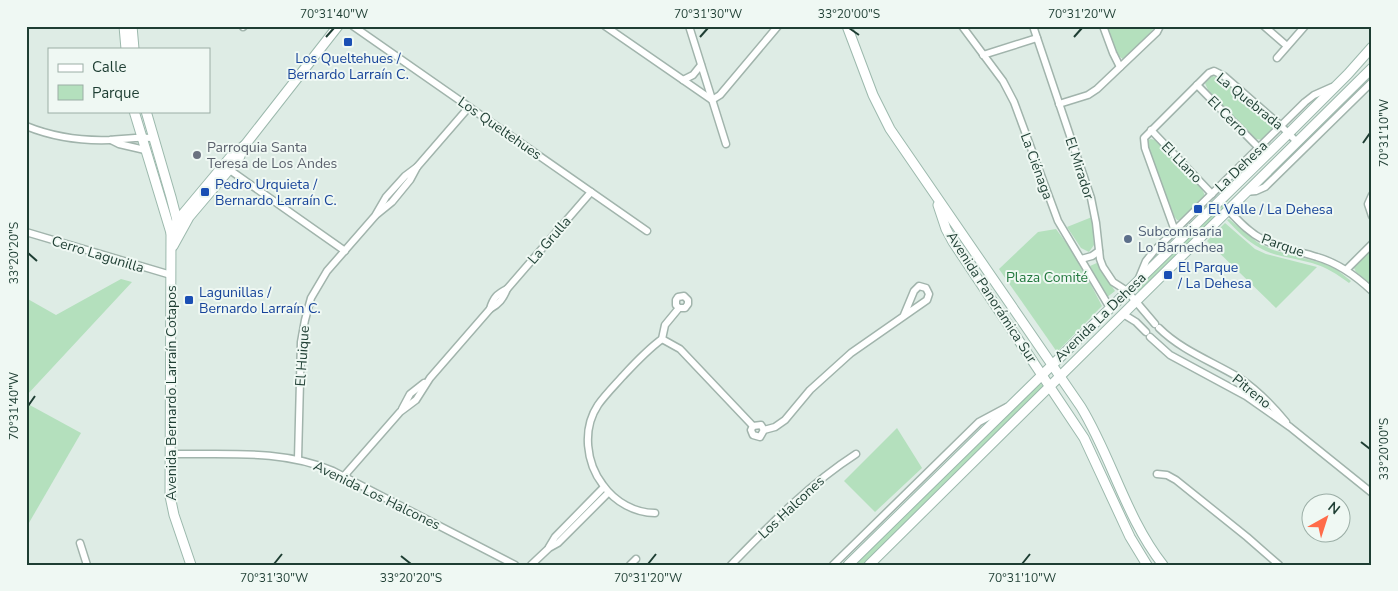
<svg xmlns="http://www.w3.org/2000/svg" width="1398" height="591" viewBox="0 0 1398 591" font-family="'Nunito Sans',sans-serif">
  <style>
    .green { fill: #b4e0bd }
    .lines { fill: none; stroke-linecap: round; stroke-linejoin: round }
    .street-casing { stroke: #a1b4ac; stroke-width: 9 }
    .secondary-casing { stroke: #9cb9ad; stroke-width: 11 }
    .street { stroke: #fff; stroke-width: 6 }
    .secondary { stroke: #fff; stroke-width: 9 }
    .ticks { fill: none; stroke: #1e3e33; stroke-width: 2 }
    .transit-dot { fill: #1a4fb4; stroke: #eff8f3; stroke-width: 2 }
    .worship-dot { fill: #6b7280; stroke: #eff8f3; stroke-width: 2 }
    .service-dot { fill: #5c6f8a; stroke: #eff8f3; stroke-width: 2 }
    .labels { text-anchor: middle; stroke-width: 4; stroke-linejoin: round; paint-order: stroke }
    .transit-label { font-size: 14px; fill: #164399; stroke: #eff8f3; text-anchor: start }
    .street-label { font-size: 14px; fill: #1e3e33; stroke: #eff8f3 }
    .worship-label { font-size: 14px; fill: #5b616d; stroke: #eff8f3; text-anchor: start }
    .service-label { font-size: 14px; fill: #4e5e75; stroke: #eff8f3; text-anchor: start }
    .park-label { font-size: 14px; fill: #23793f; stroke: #eff8f3 }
    .neatline { fill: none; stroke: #1e3e33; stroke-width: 2 }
    .ticks-label { font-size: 12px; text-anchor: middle; fill: #1e3e33 }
  </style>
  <rect width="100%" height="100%" fill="#deece5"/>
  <!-- green -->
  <g class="green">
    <polygon points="1107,26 1155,26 1155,27 1129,56 1123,59 1117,55"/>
    <path d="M 1212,76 L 1219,77 L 1272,122 C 1275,130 1268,134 1263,140 L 1256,139 L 1208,90 L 1205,83 Z"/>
    <polygon points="1151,139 1155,140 1201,186 1205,196 1181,220 1177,220 1174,216 1147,145 1148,140"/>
    <polygon points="1240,186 1219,212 1139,291 1136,288"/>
    <polygon points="1092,217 1094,245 1089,252 1081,248 1067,227"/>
    <path d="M 1229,219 L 1257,242 L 1273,250 L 1322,263 L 1336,269 L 1351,281 L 1349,283 C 1337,274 1326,267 1312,263 C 1295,258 1275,257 1260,248 C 1247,241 1237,231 1227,220 Z"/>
    <polygon points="1225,223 1255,249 1266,254 1317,267 1276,308 1207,241"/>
    <polygon points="1056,229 1076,256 1102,306 1057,352 999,269 1038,232"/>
    <polygon points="1372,248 1372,285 1356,272 1354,268 1355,265"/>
    <polygon points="1099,262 1102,272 1115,291 1106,298 1090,266"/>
    <polygon points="121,279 132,282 26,396 26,298 56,315"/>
    <polygon points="1041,384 1043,386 1040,391 862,565 854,565 1037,386"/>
    <polygon points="26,403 81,433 26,528"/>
    <polygon points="897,428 922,468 875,512 844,481"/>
  </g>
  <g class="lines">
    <defs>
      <g id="street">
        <polyline points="353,26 647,231"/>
        <polyline points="605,26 712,100 720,95 778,26"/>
        <polyline points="689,26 726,144"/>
        <polyline points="962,26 1003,81 1014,102 1058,221 1110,308"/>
        <polyline points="1033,26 1091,198 1096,223 1100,259 1103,267 1113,282 1127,291 1155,324"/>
        <polyline points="1103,26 1113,53 1120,67"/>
        <polyline points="1264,26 1287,46"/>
        <polyline points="243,27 244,26"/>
        <polyline points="983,55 1037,38"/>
        <polyline points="1277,58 1305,26"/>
        <polyline points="683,80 693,75 701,65"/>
        <polyline points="1197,85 1259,148"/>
        <polyline points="1059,104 1088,95 1097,89 1157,32 1160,26"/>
        <path d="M 26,126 C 53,137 82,141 110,140 C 125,139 138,137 153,138"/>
        <polyline points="1151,130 1212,194"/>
        <polyline points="111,140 119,144 145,150"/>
        <polyline points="227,168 345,251"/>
        <polyline points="1245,192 1256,191 1265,187 1372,82"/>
        <polyline points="1372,195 1368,204 1372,216"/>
        <path d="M 1227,209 C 1238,220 1248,232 1262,239 C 1279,248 1299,251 1317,257 C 1338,263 1356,276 1372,291"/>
        <polyline points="376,215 392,202 410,180 417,167 469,107"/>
        <polyline points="1175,231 1145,148 1144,138 1209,73 1214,71 1224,76 1281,126 1297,142"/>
        <polyline points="26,232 171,275"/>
        <polyline points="1081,259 1092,256 1099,251"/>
        <polyline points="1346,270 1372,244"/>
        <polyline points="1139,278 1146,261 1154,251 1305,102 1314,95 1332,87"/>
        <path d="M 490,309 C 499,304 503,299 507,289 L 591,192"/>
        <polyline points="1123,314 1136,322 1146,332"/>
        <path d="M 1159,328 C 1181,350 1211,361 1238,377 C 1256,389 1272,405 1286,422"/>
        <polyline points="1150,337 1170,355 1246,396 1290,427 1372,493"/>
        <polyline points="662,339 680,349 753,426"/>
        <polyline points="402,409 410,394 424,383"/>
        <polyline points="753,426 751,430 753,435 760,437 764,430 775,427 785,420 810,390 851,353 927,300 929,294 926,288 919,286 914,291 904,315"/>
        <polyline points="753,426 761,425 764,430"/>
        <path d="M 170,454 C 225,455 282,449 333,471 L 515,565"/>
        <polyline points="298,459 301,342 305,320 311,298 327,271 375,216 386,197 405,176 417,167"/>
        <polyline points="1157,474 1167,475 1176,480 1247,537 1279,565"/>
        <path d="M 344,476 L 400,412 L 416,400 L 430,378 L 490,309 C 493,298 497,294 507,289"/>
        <path d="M 655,513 C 635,513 615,502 603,485 C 586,463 582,429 598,405 C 605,395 615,385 623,376 C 636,362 647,350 662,339 L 665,325 L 679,308 L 685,308 L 688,304 L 688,300 L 684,296 L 678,297 L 676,300 L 676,305 L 679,308"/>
        <polyline points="80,543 87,565"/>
        <polyline points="549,547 555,537 604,487"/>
        <polyline points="531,565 549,548 558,543 608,493"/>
        <polyline points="630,565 636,559"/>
        <path d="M 731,565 C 770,525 808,485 856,454"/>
        <polyline points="833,565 979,422 1007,407"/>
      </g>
      <g id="secondary">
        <polyline points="124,26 126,49"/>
        <polyline points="132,26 134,49"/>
        <path d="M 847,26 L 873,95 L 890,129 L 1081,407 C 1112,458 1126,518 1163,565"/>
        <polyline points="134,111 171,233"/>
        <polyline points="146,111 171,197 178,224"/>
        <polyline points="938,205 946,229 953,242 1084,438 1130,537 1147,565"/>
        <polyline points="173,246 189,217 239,158 245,145 338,26"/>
        <polyline points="191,565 174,515 170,496 171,234 177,221 233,154 245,145"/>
        <polyline points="848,565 1289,133 1348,74 1372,47"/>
        <polyline points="869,565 1372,68"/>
      </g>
    </defs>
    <!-- street casing -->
    <use href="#street" class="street-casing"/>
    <!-- secondary casing -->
    <use href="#secondary" class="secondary-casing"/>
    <!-- street -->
    <use href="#street" class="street"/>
    <!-- secondary -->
    <use href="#secondary" class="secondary"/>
  </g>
  <!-- ticks -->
  <path class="ticks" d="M 849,28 L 859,35M 326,37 L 334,28M 700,37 L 708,28M 1074,37 L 1082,28M 1363,143 L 1370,133M 28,253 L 37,261M 28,406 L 35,396M 1361,442 L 1370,449M 401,556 L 411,564M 274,564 L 282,554M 648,564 L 656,554M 1022,564 L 1030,554"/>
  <!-- markers -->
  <g class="transit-dot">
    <rect x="343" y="37" width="10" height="10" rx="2.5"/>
    <rect x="200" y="187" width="10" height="10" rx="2.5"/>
    <rect x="1193" y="204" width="10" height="10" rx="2.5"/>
    <rect x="1163" y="270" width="10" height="10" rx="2.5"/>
    <rect x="184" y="295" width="10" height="10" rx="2.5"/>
  </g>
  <circle class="worship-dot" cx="197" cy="155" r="5"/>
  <circle class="service-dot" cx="1128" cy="239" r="5"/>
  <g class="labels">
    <!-- transit labels -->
    <g class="transit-label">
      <text x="348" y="63" text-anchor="middle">Los Queltehues /<tspan x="348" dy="16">Bernardo Larraín C.</tspan></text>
      <text x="215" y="189">Pedro Urquieta /<tspan x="215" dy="16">Bernardo Larraín C.</tspan></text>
      <text x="1208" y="214">El Valle / La Dehesa</text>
      <text x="1178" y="272">El Parque<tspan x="1178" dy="16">/ La Dehesa</tspan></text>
      <text x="199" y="297">Lagunillas /<tspan x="199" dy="16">Bernardo Larraín C.</tspan></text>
    </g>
    <!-- street labels -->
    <g class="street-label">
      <text transform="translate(1250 101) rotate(39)" y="5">La Quebrada</text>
      <text transform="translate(1228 116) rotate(45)" y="5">El Cerro</text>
      <text transform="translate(500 128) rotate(35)" y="5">Los Queltehues</text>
      <text transform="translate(1182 162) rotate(46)" y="5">El Llano</text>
      <text transform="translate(1037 166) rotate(70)" y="5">La Ciénaga</text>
      <text transform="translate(1241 166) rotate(-44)" y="5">La Dehesa</text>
      <text transform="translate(1080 168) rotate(72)" y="5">El Mirador</text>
      <text transform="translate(549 240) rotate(-49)" y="5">La Grulla</text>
      <text transform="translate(1283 245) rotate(19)" y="5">Parque</text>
      <text transform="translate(98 254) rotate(17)" y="5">Cerro Lagunilla</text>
      <text transform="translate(992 297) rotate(57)" y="5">Avenida Panorámica Sur</text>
      <text transform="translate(1100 317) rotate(-44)" y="5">Avenida La Dehesa</text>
      <text transform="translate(302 356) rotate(-86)" y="5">El Huique</text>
      <text transform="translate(1252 391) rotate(39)" y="5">Pitreno</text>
      <text transform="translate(171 393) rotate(-90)" y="5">Avenida Bernardo Larraín Cotapos</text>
      <text transform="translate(377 495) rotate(26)" y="5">Avenida Los Halcones</text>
      <text transform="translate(791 507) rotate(-43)" y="5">Los Halcones</text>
    </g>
    <!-- worship labels -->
    <g class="worship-label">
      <text x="207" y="152">Parroquia Santa<tspan x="207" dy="16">Teresa de Los Andes</tspan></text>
    </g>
    <!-- service labels -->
    <g class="service-label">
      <text x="1138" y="236">Subcomisaria<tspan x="1138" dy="16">Lo Barnechea</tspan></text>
    </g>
    <!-- park labels -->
    <g class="park-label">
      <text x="1047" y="282">Plaza Comité</text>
    </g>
  </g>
  <!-- border -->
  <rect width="1398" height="591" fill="none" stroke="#eff8f3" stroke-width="55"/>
  <!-- legend -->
  <rect x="48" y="48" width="162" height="65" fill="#eff8f3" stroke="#9baea6"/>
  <rect x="58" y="64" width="25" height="8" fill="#ffffff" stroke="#9baea6"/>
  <text x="92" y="72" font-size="15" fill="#1e3e33">Calle</text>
  <rect x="58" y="85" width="25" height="15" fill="#b4e0bd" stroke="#9baea6"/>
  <text x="92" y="98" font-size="15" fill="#1e3e33">Parque</text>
  <!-- north arrow -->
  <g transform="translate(1326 518) rotate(39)"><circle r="24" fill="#eff8f3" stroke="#9baea6"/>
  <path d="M0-4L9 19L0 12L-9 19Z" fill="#ff6b49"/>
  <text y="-8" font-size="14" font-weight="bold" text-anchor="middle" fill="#1e3e33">N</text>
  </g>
  <rect x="28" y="28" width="1342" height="536" class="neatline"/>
  <g class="ticks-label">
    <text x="334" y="18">70°31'40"W</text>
    <text x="708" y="18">70°31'30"W</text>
    <text x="849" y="18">33°20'00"S</text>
    <text x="1082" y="18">70°31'20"W</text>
    <text transform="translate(1384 133) rotate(-90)" y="4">70°31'10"W</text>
    <text transform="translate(14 253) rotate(-90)" y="4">33°20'20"S</text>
    <text transform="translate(14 406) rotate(-90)" y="4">70°31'40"W</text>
    <text transform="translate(1384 449) rotate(-90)" y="4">33°20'00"S</text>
    <text x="274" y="582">70°31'30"W</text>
    <text x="411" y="582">33°20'20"S</text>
    <text x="648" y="582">70°31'20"W</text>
    <text x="1022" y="582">70°31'10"W</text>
  </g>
</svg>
